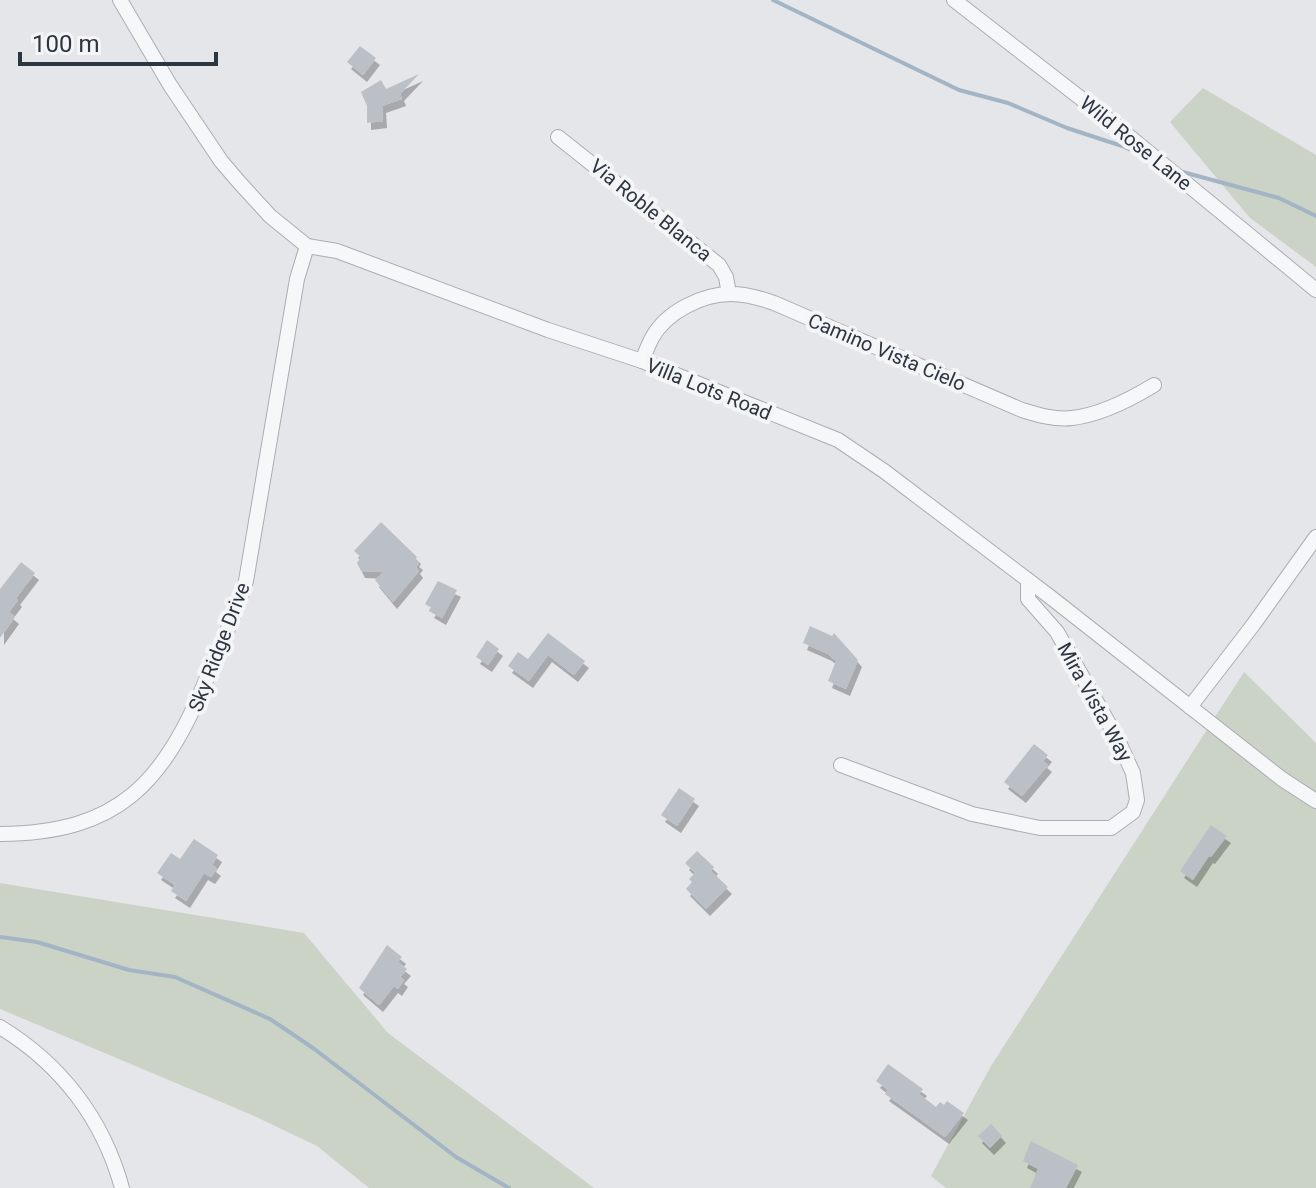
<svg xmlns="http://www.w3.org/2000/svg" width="1316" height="1188" viewBox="0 0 1316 1188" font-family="Roboto,sans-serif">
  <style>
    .green { fill: #cad3c6 }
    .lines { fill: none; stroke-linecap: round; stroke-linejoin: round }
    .stream { stroke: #a3b5c5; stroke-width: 4 }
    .building { fill: #bbc0c6; filter: url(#shadow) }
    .minor-casing { stroke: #a9adb4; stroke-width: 16 }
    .minor { stroke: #f6f7f9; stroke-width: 14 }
    .labels { text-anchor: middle; stroke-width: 8; stroke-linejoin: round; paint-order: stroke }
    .street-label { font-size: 20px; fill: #2d3540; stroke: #f3f5f7 }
  </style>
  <defs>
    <filter id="shadow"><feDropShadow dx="4" dy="7" stdDeviation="0" flood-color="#0004"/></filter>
  </defs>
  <rect width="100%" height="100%" fill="#e4e6ea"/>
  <!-- green -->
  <g class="green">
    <polygon points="1203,88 1316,155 1316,267 1250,218 1170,122"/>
    <polygon points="1244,672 1316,743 1316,1188 946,1188 931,1176 991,1066"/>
    <polygon points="0,883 304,933 388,1033 594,1188 369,1188 317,1146 252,1115 0,1009"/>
  </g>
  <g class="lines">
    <!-- stream -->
    <g class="stream">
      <polyline points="773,0 959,90 1008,103 1067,128 1122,146 1142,155"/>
      <polyline points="1179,171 1279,198 1316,216"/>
      <polyline points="0,937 37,942 129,970 175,977 270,1019 313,1048 456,1157 509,1188"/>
    </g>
  </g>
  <!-- building -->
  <g class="building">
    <polygon points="360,46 376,58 363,75 347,62"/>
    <polygon points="419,74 400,94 402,99 382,106 383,121 367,123 367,106 361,92 381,80 386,89"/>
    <polygon points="381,522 417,557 415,560 419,563 416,567 419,571 393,602 375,580 383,572 361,571 357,563 361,557 354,551"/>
    <polygon points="21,562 35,573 16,598 18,600 9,612 15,617 0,638 0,589"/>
    <polygon points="438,581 457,590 442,618 430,611 432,608 425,604"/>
    <polygon points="810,626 832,636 834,633 858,660 846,689 828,681 836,661 828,654 803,643"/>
    <polygon points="548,633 585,661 574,675 548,655 529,681 508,666 518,652 528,659"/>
    <polygon points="487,640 499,649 488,665 476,657"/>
    <polygon points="1034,744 1048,755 1043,761 1048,765 1022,796 1004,782"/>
    <polygon points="679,788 695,799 677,826 661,815"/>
    <polygon points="1211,825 1227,836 1211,857 1209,856 1193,880 1180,871"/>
    <polygon points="194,839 218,855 212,865 217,869 211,877 204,873 186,901 171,891 175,885 157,873 171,853 180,859"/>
    <polygon points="697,851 714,867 711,871 728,887 706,909 686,889 692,882 689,879 695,873 685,863"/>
    <polygon points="387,945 402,957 398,962 407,969 400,977 404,980 398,989 394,986 379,1005 359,988"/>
    <polygon points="888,1064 923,1089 919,1094 936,1107 940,1102 944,1105 947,1101 964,1113 945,1137 885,1094 888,1090 876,1081"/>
    <polygon points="991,1124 1002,1136 990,1148 978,1136"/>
    <polygon points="1031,1141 1078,1165 1066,1188 1030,1188 1038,1169 1023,1161"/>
  </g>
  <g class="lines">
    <defs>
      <g id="minor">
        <polyline points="120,0 170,85 221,161 238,181 270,216 307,246 337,251 548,330 642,361 838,440 884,471 1049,596 1282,779 1316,801"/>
        <polyline points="954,0 1114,124 1316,290"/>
        <polyline points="558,137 719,265 726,277 729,294"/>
        <path d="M 642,361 C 645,354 648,345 652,338 C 666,312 702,294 731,294 C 746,294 760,298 774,303 L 1022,410 C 1038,415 1055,420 1072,418 C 1099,415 1131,399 1154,385"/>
        <polyline points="1190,707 1253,625 1316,537"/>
        <polyline points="841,765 972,814 1040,828 1111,828 1133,812 1137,800 1133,773 1117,738 1057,632 1028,599 1028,582"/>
        <path d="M 0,834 C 120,833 163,783 207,678 C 221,646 235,615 246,581 L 297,279 L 307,246"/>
        <path d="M 0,1027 C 61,1064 103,1119 122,1188"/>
      </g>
    </defs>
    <!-- minor casing -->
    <use href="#minor" class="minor-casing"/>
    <!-- minor -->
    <use href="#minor" class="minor"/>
  </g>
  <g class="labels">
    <!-- street labels -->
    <g class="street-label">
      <text transform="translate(1136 143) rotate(39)" y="7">Wild Rose Lane</text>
      <text transform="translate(651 210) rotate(39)" y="7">Via Roble Blanca</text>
      <text transform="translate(887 352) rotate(23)" y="7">Camino Vista Cielo</text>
      <text transform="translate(709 389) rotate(22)" y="7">Villa Lots Road</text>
      <text transform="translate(219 647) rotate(-69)" y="7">Sky Ridge Drive</text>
      <text transform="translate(1095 702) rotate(61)" y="7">Mira Vista Way</text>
    </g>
  </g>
  <!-- scale -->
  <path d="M20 52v12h196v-12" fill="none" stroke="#2d3540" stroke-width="4"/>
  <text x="32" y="52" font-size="24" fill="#2d3540" stroke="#f3f5f7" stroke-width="6" paint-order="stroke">100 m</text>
</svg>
